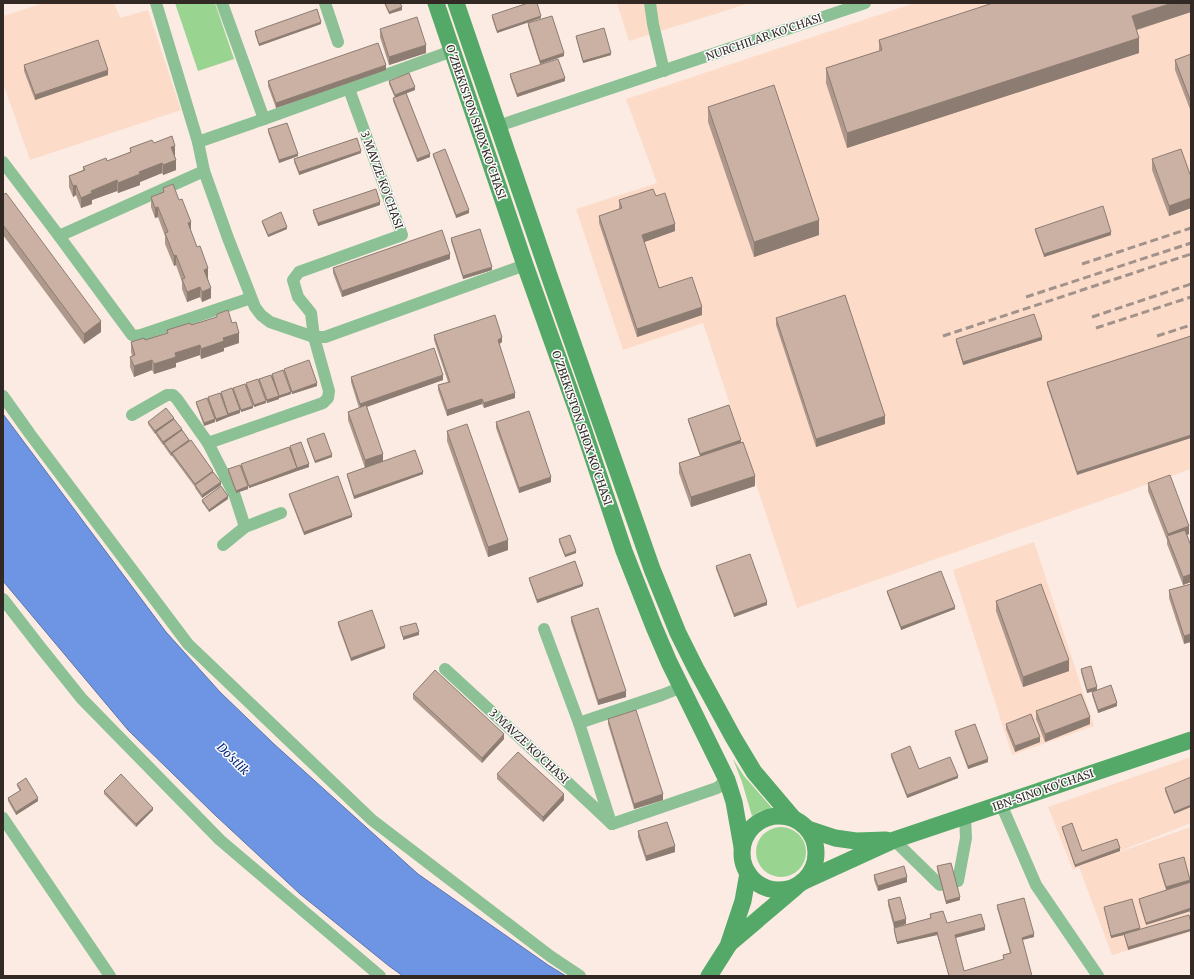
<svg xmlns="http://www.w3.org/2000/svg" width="1194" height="979" viewBox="0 0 1194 979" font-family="Merriweather,serif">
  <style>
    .built { fill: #fddbc9 }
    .green { fill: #99d491 }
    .water { fill: #6d95e4; stroke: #5c75aa }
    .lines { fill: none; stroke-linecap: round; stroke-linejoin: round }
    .street { stroke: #8cc195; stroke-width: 12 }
    .secondary { stroke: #55a968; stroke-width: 17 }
    .rail { stroke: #a1938c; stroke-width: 3; stroke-dasharray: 8 4; stroke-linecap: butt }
    .wall { fill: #ae988c }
    .shaded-wall { fill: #8d7c72 }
    .building { fill: #cab1a3; stroke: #8d7c72 }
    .labels { text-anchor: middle; stroke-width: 3; stroke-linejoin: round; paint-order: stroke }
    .street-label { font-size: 11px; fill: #332924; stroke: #fcfcfc }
    .water-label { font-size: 12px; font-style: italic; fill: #022881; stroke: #fcfcfc }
  </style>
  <rect width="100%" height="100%" fill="#fbebe2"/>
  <!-- built -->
  <g class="built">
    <polygon points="43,3 114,3 120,18 148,10 181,110 30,160 3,83 3,16"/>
    <polygon points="617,3 750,3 629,41"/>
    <polygon points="914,3 1191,3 1191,469 797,608 703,323 623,350 576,209 657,183 626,99"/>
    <polygon points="1034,542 1094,726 1012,755 953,570"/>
    <polygon points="1191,757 1191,823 1102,858 1191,827 1191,932 1112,955 1079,867 1073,870 1048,807"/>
  </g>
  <!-- green -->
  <g class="green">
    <polygon points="175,3 215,3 234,59 198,71"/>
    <polygon points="733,759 744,776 772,808 760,811 752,816 742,782"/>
    <circle cx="781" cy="852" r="25"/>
  </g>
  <!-- water -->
  <polygon class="water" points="3,414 166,632 220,692 274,744 418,874 548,965 566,976 403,976 389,966 300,894 215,815 128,730 3,581"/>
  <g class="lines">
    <!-- street -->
    <g class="street">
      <polyline points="156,3 198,142 204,171 228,238 255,307 261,315 270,322 314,337 325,337 525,265"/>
      <polyline points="222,3 264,119"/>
      <polyline points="325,3 338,42"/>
      <polyline points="650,3 653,24 664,71"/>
      <polyline points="498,126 865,3"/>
      <polyline points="198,142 264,119 452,51"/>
      <polyline points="3,162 59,236 132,335 135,336 141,335 251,298"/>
      <polyline points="59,236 204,171"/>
      <polyline points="3,396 30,434 188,644 372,820 550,956 580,976"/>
      <polyline points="132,415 167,395 173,395 177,399 208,443 323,403 328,398 329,391 314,337 311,313 298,297 293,280 299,272 402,235 349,89"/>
      <polyline points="208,443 235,496 245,527 223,545"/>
      <polyline points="245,527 281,513"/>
      <polyline points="3,599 41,648 82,699 220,840 380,976"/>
      <polyline points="544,629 579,723"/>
      <polyline points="445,669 517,735 612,824"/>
      <polyline points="1001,804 1036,885 1098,976"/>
      <polyline points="3,818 110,976"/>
      <polyline points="611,823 579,723 662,695 682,687"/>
      <polyline points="612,824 717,788 727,780"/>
      <polyline points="894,840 940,885"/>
      <polyline points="958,881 966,838 965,816"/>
    </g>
    <!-- secondary -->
    <g class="secondary">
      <polyline points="436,3 525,265 580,419 624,551 654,627 669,662 727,780 734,802 742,847"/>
      <polyline points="456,3 551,281 652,569 678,633 696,669 733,737 754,772 793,818"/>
      <circle cx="779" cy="853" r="37"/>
      <polyline points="808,829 835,838 856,841 886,840"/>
      <polyline points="802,882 894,840 1191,740"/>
      <polyline points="729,944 796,887"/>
      <polyline points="709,976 728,946 743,901 748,873"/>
    </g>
    <!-- rail -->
    <g class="rail">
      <polyline points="1082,264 1191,228"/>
      <polyline points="1026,297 1191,243"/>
      <polyline points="1092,317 1191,284"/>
      <polyline points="1096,328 1191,297"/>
      <polyline points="943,336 1191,254"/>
      <polyline points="1157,336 1191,325"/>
    </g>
  </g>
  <!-- wall -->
  <g class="wall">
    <polygon points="384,3 400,3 402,10 389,14"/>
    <polygon points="1191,3 1191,12 1137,30 1139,53 847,148 826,83 826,68 879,51 879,40"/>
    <polygon points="492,15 541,18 497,33 492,18"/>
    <polygon points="528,23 564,56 540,64 528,26"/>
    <polygon points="321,24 259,46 255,34 255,31"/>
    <polygon points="380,29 426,53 389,65 380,37"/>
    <polygon points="576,36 611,55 583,63 576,38"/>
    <polygon points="1191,54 1191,112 1175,70 1175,60"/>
    <polygon points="24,65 108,75 35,100 24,71"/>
    <polygon points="386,70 276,108 268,86 268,81"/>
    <polygon points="510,74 565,81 517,97 510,77"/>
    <polygon points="389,81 415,90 406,93 430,157 417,162 393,101 393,98 395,98 389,84"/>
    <polygon points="708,107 819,235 754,257 708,122"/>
    <polygon points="268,129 298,156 279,163 268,132"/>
    <polygon points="154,143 175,156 176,170 163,175 162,173 140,182 140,185 118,193 117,191 92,200 92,204 81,208 76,195 73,197 69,187 69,176 83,170 83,167 107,161 130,152 130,148"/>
    <polygon points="361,153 299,175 294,162 294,159"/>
    <polygon points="433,154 469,213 456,218 433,156"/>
    <polygon points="1152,159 1191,177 1191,208 1169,216 1152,170"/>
    <polygon points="163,188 191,231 208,279 211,298 202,302 200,297 187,302 182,289 182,282 176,265 174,266 165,244 165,236 158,217 155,218 151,207 151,197 163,192"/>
    <polygon points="3,195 101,332 84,344 3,235"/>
    <polygon points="656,196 675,231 644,242 659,288 702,315 637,337 599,223 599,216 619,209 619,200"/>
    <polygon points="380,205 318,226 313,213 313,210"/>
    <polygon points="262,221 287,229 268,237 262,223"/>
    <polygon points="1035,229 1111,235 1044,257 1035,231"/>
    <polygon points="451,238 492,270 463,279 451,241"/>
    <polygon points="450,259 342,297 333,273 333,268"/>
    <polygon points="217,314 232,323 239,343 224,348 224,351 201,359 200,355 176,363 176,367 154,374 152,370 134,377 130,367 130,357 132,356 131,352 131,342 145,340 167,333 167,330 191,325 217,317"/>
    <polygon points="776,318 885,424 816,447 776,325"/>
    <polygon points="434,335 502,342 499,344 515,398 484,408 482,404 447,416 438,390 438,385 448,382 434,340"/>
    <polygon points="1191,336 1077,475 1047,385 1047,382"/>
    <polygon points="956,339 1042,340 963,365 956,342"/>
    <polygon points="284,369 317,386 292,394 284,371"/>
    <polygon points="272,374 291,394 279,398 276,390 279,399 267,403 259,381 259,379 272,377"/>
    <polygon points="351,377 443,380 367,407 383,461 423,474 354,499 347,476 347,474 365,468 348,420 348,412 359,408 351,382"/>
    <polygon points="246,383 266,403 254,407 246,386"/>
    <polygon points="233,388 253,408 241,412 233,390"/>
    <polygon points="221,392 240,413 228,417 221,395"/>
    <polygon points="208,397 228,417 216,422 208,400"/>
    <polygon points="196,402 215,422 204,426 196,404"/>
    <polygon points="174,419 213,472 221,485 202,498 195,488 195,487 172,456 172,454 171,456 164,446 164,444 163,445 156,435 156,433 155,434 148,424 148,422"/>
    <polygon points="688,419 741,443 755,486 691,507 679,473 679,463 700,456 688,421"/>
    <polygon points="496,422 551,482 519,493 496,428"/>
    <polygon points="447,431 508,550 488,557 447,441"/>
    <polygon points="307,439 332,457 315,463 307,441"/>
    <polygon points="290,446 309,467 297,471 297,468 297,471 249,488 241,467 241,464 290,449"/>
    <polygon points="228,469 248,489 236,493 228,472"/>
    <polygon points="1148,483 1189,534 1187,535 1191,546 1191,582 1183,585 1167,544 1167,540 1148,491"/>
    <polygon points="289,494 352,517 304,535 289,496"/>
    <polygon points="228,499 209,512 202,502 202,500"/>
    <polygon points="559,539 576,553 565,557 559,542"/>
    <polygon points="716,566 767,605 734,617 716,569"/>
    <polygon points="529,578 583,586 537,603 529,580"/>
    <polygon points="1191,584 1184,644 1169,598 1169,590"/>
    <polygon points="887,591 955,609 901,630 887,593"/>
    <polygon points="996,601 1069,671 1023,687 996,611"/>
    <polygon points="571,617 626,697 598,705 571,622"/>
    <polygon points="338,622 385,648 351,661 338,625"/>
    <polygon points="1081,669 1097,690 1087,693 1081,672"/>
    <polygon points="1092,692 1117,706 1098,713 1092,695"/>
    <polygon points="413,694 504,739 482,763 413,699"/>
    <polygon points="1036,711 1090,724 1045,742 1036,719"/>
    <polygon points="608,719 663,800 634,809 608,724"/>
    <polygon points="1006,724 1040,742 1015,752 1006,729"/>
    <polygon points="955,731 988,762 968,769 955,734"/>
    <polygon points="891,754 919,769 958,778 907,798 891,757"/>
    <polygon points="497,774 564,800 543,822 497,779"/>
    <polygon points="1191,777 1174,814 1165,791 1165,788"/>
    <polygon points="17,784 38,801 16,815 8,801 8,798 20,791 17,786"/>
    <polygon points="104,791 153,810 136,827 104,794"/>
    <polygon points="1062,827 1082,851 1120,851 1075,867 1062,829"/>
    <polygon points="638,831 675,852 646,861 638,837"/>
    <polygon points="1159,864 1190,882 1166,890 1159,867"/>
    <polygon points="937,866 960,900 946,904 937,869"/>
    <polygon points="874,875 907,882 878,891 874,880"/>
    <polygon points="1191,882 1146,925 1139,902 1139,899"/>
    <polygon points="900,897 894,928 888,905 888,900"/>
    <polygon points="997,905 1034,937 1022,940 1032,976 949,976 937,935 897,944 894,931 894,928 930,918 930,914 947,923 985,930 955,938 964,971 1004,960 1003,955 1010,953 997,908"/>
    <polygon points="1104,907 1140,929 1128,950 1124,935 1111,938 1104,909"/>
  </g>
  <!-- shaded-wall -->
  <g class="shaded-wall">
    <polygon points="1172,3 1191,3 1191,12 1132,31 1132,16"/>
    <polygon points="402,7 402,10 389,14 389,12"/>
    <polygon points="541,16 541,18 497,33 497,31"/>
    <polygon points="321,22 321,24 259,46 259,44"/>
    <polygon points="1139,38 1139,53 847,148 847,133"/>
    <polygon points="426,45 426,53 389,65 389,57"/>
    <polygon points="564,53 564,56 540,64 540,61"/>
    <polygon points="611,53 611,55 583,63 583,61"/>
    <polygon points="386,65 386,70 276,108 276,103"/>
    <polygon points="108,70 108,75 35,100 35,95"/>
    <polygon points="565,78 565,81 517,97 517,94"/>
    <polygon points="415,87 415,90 395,98 395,95"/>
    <polygon points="175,146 175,156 171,157 171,147"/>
    <polygon points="361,151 361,153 299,175 299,172"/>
    <polygon points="298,154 298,156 279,163 279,160"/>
    <polygon points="430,154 430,157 417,162 417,159"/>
    <polygon points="176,160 176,170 163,175 163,165"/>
    <polygon points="162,163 162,173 140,182 140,185 118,193 118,183 139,172"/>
    <polygon points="117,180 117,191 92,200 92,204 81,208 81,198 91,191"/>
    <polygon points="76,185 76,195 73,197 73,186"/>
    <polygon points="1191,198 1191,208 1169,216 1169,206"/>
    <polygon points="380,202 380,205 318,226 318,223"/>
    <polygon points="158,207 158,217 155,218 155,208"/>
    <polygon points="469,210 469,213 456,218 456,215"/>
    <polygon points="819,220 819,235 754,257 754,242"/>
    <polygon points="191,222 191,232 188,223"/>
    <polygon points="675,224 675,231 642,243 642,235"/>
    <polygon points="287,227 287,229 268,237 268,235"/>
    <polygon points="1111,232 1111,235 1044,257 1044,254"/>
    <polygon points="450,254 450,259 342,297 342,291"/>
    <polygon points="176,255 176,265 174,266 174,256"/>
    <polygon points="492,267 492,270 463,279 463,276"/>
    <polygon points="208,268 208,279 204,280 204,270"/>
    <polygon points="200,287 200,297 187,302 187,292"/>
    <polygon points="211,288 211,298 202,302 202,292"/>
    <polygon points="702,307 702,315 637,337 637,329"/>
    <polygon points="101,321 101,332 84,344 84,334"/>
    <polygon points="239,333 239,343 224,348 224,351 201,359 201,349 223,338"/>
    <polygon points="502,337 502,342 498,345 498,340"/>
    <polygon points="1042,337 1042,340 963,365 963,362"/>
    <polygon points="200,345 200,355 176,363 176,367 154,374 154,364 175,353"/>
    <polygon points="152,360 152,370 134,377 134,366"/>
    <polygon points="443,375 443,380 360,409 360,404"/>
    <polygon points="317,383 317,386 292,394 292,392"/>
    <polygon points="291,392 291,394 279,398 279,396"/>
    <polygon points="515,393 515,398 484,408 484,403"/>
    <polygon points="279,396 279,399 267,403 267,400"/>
    <polygon points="482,399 482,404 447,416 447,410"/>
    <polygon points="266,401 266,403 254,407 254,405"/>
    <polygon points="253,406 253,408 241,412 241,410"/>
    <polygon points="240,410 240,413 228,417 228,414"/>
    <polygon points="228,415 228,417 216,422 216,419"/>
    <polygon points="885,416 885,424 816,447 816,439"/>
    <polygon points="174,418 174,421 156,432 156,433 155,434 155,431"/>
    <polygon points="215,419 215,422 204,426 204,423"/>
    <polygon points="182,429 182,431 163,445 163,442"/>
    <polygon points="1191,435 1191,438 1077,475 1077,472"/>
    <polygon points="189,440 189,442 171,456 171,453"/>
    <polygon points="741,440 741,443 700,457 700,454"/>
    <polygon points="383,454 383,461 365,468 365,460"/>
    <polygon points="332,455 332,457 315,463 315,461"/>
    <polygon points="309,464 309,467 297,471 297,468"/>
    <polygon points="297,468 297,471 249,488 249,486"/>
    <polygon points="213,471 213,473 195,485 195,487 195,484"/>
    <polygon points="423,472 423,474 354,499 354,496"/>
    <polygon points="755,476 755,486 691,507 691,497"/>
    <polygon points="551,477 551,482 519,493 519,488"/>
    <polygon points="221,482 221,485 202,498 202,495"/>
    <polygon points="248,486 248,489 236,493 236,491"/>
    <polygon points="228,496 228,499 209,512 209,510"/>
    <polygon points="352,515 352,517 304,535 304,532"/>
    <polygon points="1189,526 1189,534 1170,542 1168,538 1168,534"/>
    <polygon points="508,540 508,550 488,557 488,547"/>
    <polygon points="576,551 576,553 565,557 565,555"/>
    <polygon points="1191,574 1191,582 1183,585 1183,577"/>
    <polygon points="583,584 583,586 537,603 537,600"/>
    <polygon points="767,602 767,605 734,617 734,614"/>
    <polygon points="955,607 955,609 901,630 901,627"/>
    <polygon points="419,632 419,635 403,640 403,637"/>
    <polygon points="1191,634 1191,642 1184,644 1184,636"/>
    <polygon points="385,646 385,648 351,661 351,658"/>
    <polygon points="1069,660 1069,671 1023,687 1023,677"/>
    <polygon points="1097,687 1097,690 1087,693 1087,690"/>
    <polygon points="626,691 626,697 598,705 598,700"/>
    <polygon points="1117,703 1117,706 1098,713 1098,710"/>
    <polygon points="1090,717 1090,724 1045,742 1045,734"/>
    <polygon points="504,734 504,739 482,763 482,758"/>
    <polygon points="1040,737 1040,742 1015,752 1015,746"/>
    <polygon points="988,759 988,762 968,769 968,766"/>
    <polygon points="958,776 958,778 907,798 907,795"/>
    <polygon points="564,794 564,800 543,822 543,817"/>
    <polygon points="663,794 663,800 634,809 634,804"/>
    <polygon points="38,798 38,801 16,815 16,812"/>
    <polygon points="1191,805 1191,807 1174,814 1174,812"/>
    <polygon points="153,808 153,810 136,827 136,824"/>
    <polygon points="675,846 675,852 646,861 646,856"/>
    <polygon points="1120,848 1120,851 1075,867 1075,865"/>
    <polygon points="907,877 907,882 878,891 878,886"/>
    <polygon points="1190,880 1190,882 1166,890 1166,887"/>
    <polygon points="960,897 960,900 946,904 946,901"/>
    <polygon points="1191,908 1191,911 1146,925 1146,923"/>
    <polygon points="906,919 906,924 894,928 894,922"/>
    <polygon points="985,927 985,930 955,938 955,935"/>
    <polygon points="1140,928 1140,931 1111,938 1111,936"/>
    <polygon points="1191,929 1191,931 1128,950 1128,947"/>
    <polygon points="937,932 937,935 897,944 897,942"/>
    <polygon points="1034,934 1034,937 1022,940 1022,938"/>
  </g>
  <!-- building -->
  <g class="building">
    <polygon points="385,3 400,3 402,7 389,12"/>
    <polygon points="528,3 537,3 541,16 497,31 492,15"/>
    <polygon points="993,3 1172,3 1132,16 1139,38 847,133 826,68 882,50 879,40"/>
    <polygon points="317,9 321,22 259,44 255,31"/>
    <polygon points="552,16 564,53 540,61 528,23"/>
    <polygon points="417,17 426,45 389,57 380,29"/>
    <polygon points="604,28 611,53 583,61 576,36"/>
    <polygon points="98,40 108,70 35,95 24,65"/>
    <polygon points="378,43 386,65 276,103 268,81"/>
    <polygon points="1191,54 1191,102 1175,60"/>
    <polygon points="558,59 565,78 517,94 510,74"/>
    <polygon points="409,73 415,87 395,95 389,81"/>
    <polygon points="774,85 819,220 754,242 708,107"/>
    <polygon points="406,93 430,154 417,159 393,98"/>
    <polygon points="287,123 298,154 279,160 268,129"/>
    <polygon points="172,136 175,146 171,147 176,160 163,165 162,163 139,172 140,174 118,183 117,180 91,191 92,193 81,198 76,185 73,186 69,176 85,170 83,167 106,158 107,161 131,152 130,148 152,140 154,143"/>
    <polygon points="357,138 361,151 299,172 294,159"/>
    <polygon points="445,149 469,210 456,215 433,154"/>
    <polygon points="1181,149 1191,177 1191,198 1169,206 1152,159"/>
    <polygon points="173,184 179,200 182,199 191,222 188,223 197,247 200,246 208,268 204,270 211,288 202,292 200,287 187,292 182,279 185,278 176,255 174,256 165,233 168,232 158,207 155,208 151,197 164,192 163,188"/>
    <polygon points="376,189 380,202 318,223 313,210"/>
    <polygon points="653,189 656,196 665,193 675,224 642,235 659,288 692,277 702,307 637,329 599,216 622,208 619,200"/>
    <polygon points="6,193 101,321 84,334 3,225 3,195"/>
    <polygon points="1103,206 1111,232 1044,254 1035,229"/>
    <polygon points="281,212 287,227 268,235 262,221"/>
    <polygon points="480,229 492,267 463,276 451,238"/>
    <polygon points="442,230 450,254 342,291 333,268"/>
    <polygon points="845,295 885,416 816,439 776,318"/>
    <polygon points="228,310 232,323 236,322 239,333 223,338 224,341 201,349 200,345 175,353 176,357 154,364 152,360 134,366 130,357 135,355 131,342 144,338 145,340 168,333 167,330 190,323 191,325 217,317 217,314"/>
    <polygon points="1034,314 1042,337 963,362 956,339"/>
    <polygon points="495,315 502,337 498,340 515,393 484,403 482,399 447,410 438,385 450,382 434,335"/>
    <polygon points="1191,336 1191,435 1077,472 1047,382"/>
    <polygon points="434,348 443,375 360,404 351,377"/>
    <polygon points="309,360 317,383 292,392 284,369"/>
    <polygon points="283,370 291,392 279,396 272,374"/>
    <polygon points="271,375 279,396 267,400 259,379"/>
    <polygon points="258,379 266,401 254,405 246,383"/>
    <polygon points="245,384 253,406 241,410 233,388"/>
    <polygon points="232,388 240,410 228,414 221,392"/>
    <polygon points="220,393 228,415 216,419 208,397"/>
    <polygon points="207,398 215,419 204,423 196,402"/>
    <polygon points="366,405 383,454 365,460 348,412"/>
    <polygon points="729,405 741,440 700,454 688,419"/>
    <polygon points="166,408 174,418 155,431 148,422"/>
    <polygon points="529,411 551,477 519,488 496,422"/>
    <polygon points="174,419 182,429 163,442 156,432"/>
    <polygon points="467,424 508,540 488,547 447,431"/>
    <polygon points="182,430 189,440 171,453 164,443"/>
    <polygon points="324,433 332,455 315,461 307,439"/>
    <polygon points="191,440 213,471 195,484 172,453"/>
    <polygon points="301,442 309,464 297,468 290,446"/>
    <polygon points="743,442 755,476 691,497 679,463"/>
    <polygon points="289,447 297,468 249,486 241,464"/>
    <polygon points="415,450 423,472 354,496 347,474"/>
    <polygon points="240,465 248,486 236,491 228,469"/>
    <polygon points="213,472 221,482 202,495 195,485"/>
    <polygon points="1170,475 1189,526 1168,534 1148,483"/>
    <polygon points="338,476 352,515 304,532 289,494"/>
    <polygon points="221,486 228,496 209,510 202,500"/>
    <polygon points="1185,530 1191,546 1191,574 1183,577 1167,536"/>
    <polygon points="570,535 576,551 565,555 559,539"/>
    <polygon points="750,554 767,602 734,614 716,566"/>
    <polygon points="575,561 583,584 537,600 529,578"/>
    <polygon points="941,571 955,607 901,627 887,591"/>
    <polygon points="1041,584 1069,660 1023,677 996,601"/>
    <polygon points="1191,584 1191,634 1184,636 1169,590"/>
    <polygon points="598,608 626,691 598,700 571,617"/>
    <polygon points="372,610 385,646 351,658 338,622"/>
    <polygon points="416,623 419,632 403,637 400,627"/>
    <polygon points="1091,666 1097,687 1087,690 1081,669"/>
    <polygon points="435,670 504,734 482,758 413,694"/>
    <polygon points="1111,685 1117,703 1098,710 1092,692"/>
    <polygon points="1081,694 1090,717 1045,734 1036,711"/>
    <polygon points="636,710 663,794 634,804 608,719"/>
    <polygon points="1031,714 1040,737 1015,746 1006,724"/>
    <polygon points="975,724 988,759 968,766 955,731"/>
    <polygon points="910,746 919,769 950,757 958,776 907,795 891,754"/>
    <polygon points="518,752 564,794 543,817 497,774"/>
    <polygon points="121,774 153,808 136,824 104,791"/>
    <polygon points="1191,777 1191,805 1174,812 1165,788"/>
    <polygon points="26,778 38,798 16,812 8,798 21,790 17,784"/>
    <polygon points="667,822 675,846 646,856 638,831"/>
    <polygon points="1072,823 1082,851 1117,839 1120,848 1075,865 1062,827"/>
    <polygon points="1184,857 1190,880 1166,887 1159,864"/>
    <polygon points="951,863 960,897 946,901 937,866"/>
    <polygon points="904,866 907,877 878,886 874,875"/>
    <polygon points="1191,882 1191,908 1146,923 1139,899"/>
    <polygon points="900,897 906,919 894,922 888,900"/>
    <polygon points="1024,898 1034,934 1022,938 1032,976 949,976 937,932 897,942 894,928 931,918 930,914 943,911 947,923 981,914 985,927 955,935 964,971 1004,959 1003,955 1011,953 997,905"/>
    <polygon points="1132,899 1140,928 1111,936 1104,907"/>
    <polygon points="1189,915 1191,923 1191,929 1128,947 1124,934"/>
  </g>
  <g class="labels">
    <!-- street labels -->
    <g class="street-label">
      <text transform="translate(764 37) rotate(-19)" y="4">NURCHILAR KO'CHASI</text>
      <text transform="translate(476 122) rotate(71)" y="4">O'ZBEKISTON SHOX KO'CHASI</text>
      <text transform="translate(382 180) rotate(70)" y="4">3 MAVZE KO'CHASI</text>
      <text transform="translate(582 428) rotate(71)" y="4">O'ZBEKISTON SHOX KO'CHASI</text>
      <text transform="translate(529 746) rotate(43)" y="4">3 MAVZE KO'CHASI</text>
      <text transform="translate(1043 790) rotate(-19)" y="4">IBN-SINO KO'CHASI</text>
    </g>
    <!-- water labels -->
    <g class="water-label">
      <text transform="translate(233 759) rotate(45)" y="4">Do'stlik</text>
    </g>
  </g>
  <!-- border -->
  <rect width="1194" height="979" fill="none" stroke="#332924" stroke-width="8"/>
</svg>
